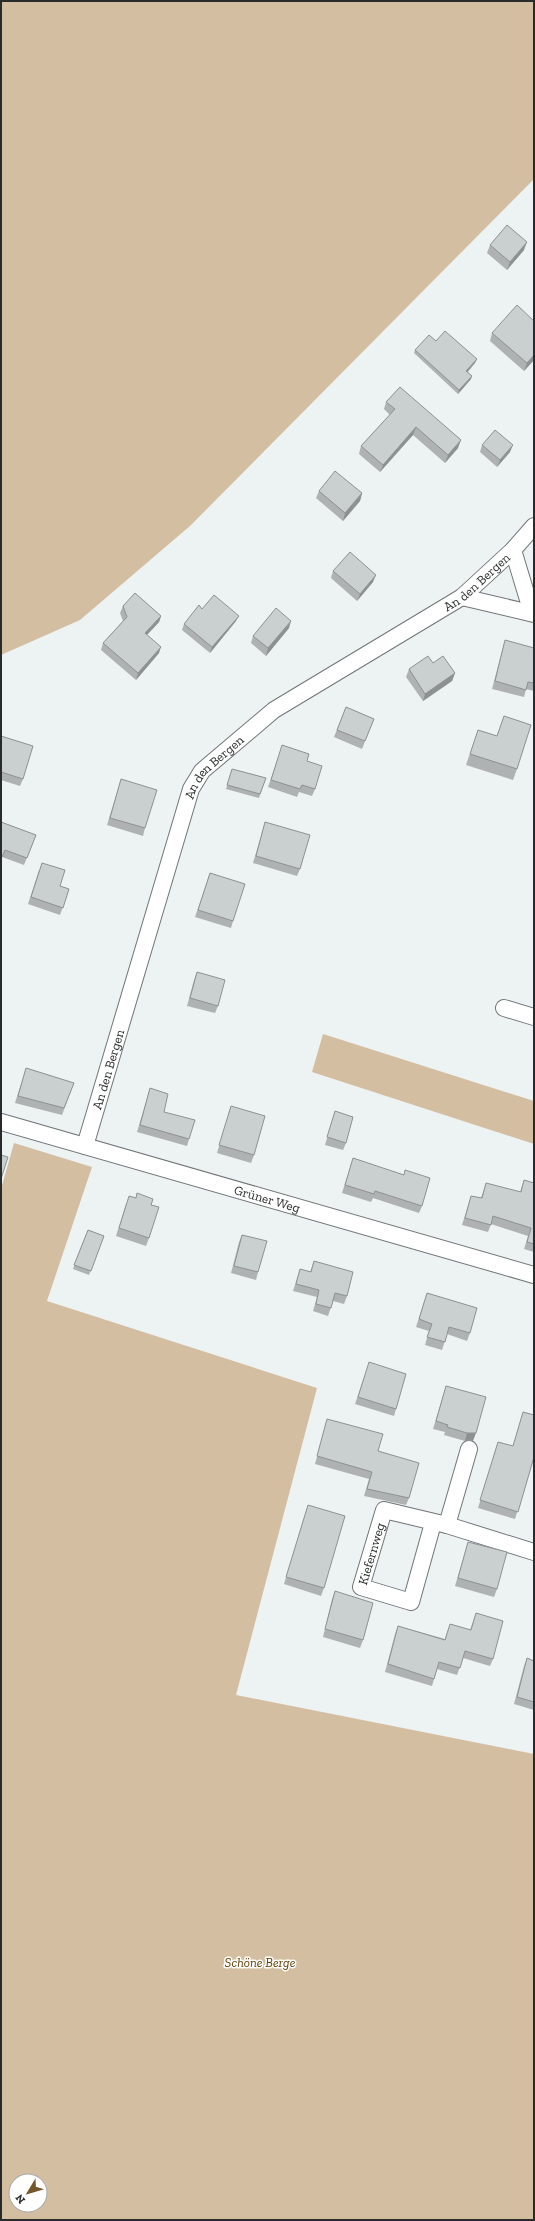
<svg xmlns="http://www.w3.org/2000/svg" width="535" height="2221" viewBox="0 0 535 2221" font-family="'Zilla Slab',serif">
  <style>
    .green { fill: #d4bea1; fill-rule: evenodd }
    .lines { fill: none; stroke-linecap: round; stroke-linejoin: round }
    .street-casing { stroke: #717576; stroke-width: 18 }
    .street { stroke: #fff; stroke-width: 16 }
    .wall { fill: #aeb2b3 }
    .shaded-wall { fill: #8d9192 }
    .building { fill: #cacfd0; stroke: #8d9192 }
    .labels { text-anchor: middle; stroke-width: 3; stroke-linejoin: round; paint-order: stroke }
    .street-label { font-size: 13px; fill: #292b2b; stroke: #fff }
    .park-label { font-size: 13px; font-style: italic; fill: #5e3c00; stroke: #fff }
  </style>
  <rect width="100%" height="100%" fill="#edf2f3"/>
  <!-- green -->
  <g class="green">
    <polygon points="1,1 534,1 534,179 190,526 80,620 1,655"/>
    <polygon points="323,1034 534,1101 534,1144 312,1072"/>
    <path d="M 14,1143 L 92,1167 L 47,1301 L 317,1388 L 236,1695 L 534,1754 L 534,2220 L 1,2220 L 1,1189 ZM 16,2181 L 40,2181 L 40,2205 L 16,2205 Z"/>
  </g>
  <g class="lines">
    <defs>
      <g id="street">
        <polyline points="513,550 532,613"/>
        <polyline points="462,597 534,614"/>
        <polyline points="504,1008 534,1017"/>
        <path id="s1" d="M 1,1122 L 534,1275"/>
        <path id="s2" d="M 85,1146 L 191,789 L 202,771 L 274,710 L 462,597 L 513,550 L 534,526"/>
        <path id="s3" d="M 433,1523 L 411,1602 L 361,1587 L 384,1510 L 447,1525 L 534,1552"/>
        <polyline points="447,1525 469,1449"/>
      </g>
    </defs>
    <!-- street casing -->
    <use href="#street" class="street-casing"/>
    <!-- street -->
    <use href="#street" class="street"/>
  </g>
  <!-- wall -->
  <g class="wall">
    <polygon points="490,245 524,250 507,270 487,253"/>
    <polygon points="534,321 534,360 524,371 490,341 492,333"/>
    <polygon points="436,341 475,363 468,372 471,379 458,394 414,353 415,350"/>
    <polygon points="386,402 458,448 445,463 413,435 380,472 359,454 361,446 390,415 384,409"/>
    <polygon points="482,445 510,452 497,467 480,452"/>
    <polygon points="319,491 362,493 360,501 343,521 316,498"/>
    <polygon points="333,571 373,582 357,601 331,578"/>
    <polygon points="123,606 161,616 159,622 147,635 159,653 136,680 101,650 103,643 123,621 120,613"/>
    <polygon points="202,609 236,621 210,653 182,630 184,624"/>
    <polygon points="289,628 266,656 251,643 253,636"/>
    <polygon points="505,640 534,648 534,691 526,689 524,697 492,689 503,647"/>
    <polygon points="433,663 455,673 452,681 423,701 406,677 409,669"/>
    <polygon points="346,707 374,719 362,749 334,737"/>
    <polygon points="504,716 517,769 513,780 466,765 478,730 497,736"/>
    <polygon points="1,736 23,779 20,786 1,780"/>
    <polygon points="280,752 307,761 315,789 312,796 299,792 297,797 268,787"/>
    <polygon points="232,769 266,778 259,798 226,789"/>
    <polygon points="121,779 145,828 143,836 107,825"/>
    <polygon points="1,822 36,835 24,865 2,857 1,860"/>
    <polygon points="265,822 300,869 297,876 253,863"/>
    <polygon points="39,870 60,886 69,889 60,915 28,904"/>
    <polygon points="210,873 233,921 231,928 195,917"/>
    <polygon points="197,972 218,1006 215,1013 187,1006 194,980"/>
    <polygon points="26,1068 74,1083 62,1115 15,1103"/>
    <polygon points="150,1088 164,1112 189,1139 187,1146 137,1132"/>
    <polygon points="231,1106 254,1155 251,1163 217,1153"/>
    <polygon points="335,1111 346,1143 343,1150 325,1145"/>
    <polygon points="353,1158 422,1206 419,1213 373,1198 371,1202 342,1193"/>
    <polygon points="524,1180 534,1183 534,1252 524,1249 528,1236 491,1224 488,1232 462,1225 471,1196 481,1198 486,1183 520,1192"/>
    <polygon points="126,1204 151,1205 149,1238 146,1246 116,1236"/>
    <polygon points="88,1230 104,1236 89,1275 73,1269"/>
    <polygon points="242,1235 258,1272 256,1280 231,1273 239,1242"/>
    <polygon points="314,1261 347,1296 344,1304 333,1301 328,1316 313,1311 317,1297 293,1291 300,1269 310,1272"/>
    <polygon points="427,1293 470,1333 467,1341 447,1334 442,1350 425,1345 429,1331 416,1327"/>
    <polygon points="367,1369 396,1409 394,1416 355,1404"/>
    <polygon points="446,1386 473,1441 465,1441 444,1435 445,1432 433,1429"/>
    <polygon points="523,1412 534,1415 534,1460 533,1460 515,1519 478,1508 498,1442 513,1446"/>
    <polygon points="327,1419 378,1451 409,1498 406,1505 364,1496 369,1479 315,1464 325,1427"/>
    <polygon points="308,1505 324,1588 321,1596 284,1584"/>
    <polygon points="468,1542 497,1589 494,1597 455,1586"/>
    <polygon points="335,1591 363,1640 360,1648 323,1637 332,1599"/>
    <polygon points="476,1613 493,1659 490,1666 463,1658 457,1675 437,1669 432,1686 385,1672 395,1634 398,1626 445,1639 450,1624 470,1630"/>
    <polygon points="527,1658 534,1661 534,1710 514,1704 524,1666"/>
  </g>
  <!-- shaded-wall -->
  <g class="shaded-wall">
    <polygon points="527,242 524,250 507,270 510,262"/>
    <polygon points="534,355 534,360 524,371 527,363"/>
    <polygon points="477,359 475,363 465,374 466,371"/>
    <polygon points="472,376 471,379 458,394 459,390"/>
    <polygon points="416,427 413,435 380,472 383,465"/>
    <polygon points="461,440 458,448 445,463 448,455"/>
    <polygon points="513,445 510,452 497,467 500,460"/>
    <polygon points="362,493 360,501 343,521 345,513"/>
    <polygon points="376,575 373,582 357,601 360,594"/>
    <polygon points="161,616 159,622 143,639 145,633"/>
    <polygon points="239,616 236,621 210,653 212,647"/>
    <polygon points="291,621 289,628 266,656 268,648"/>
    <polygon points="161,647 159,653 136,680 138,673"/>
    <polygon points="455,673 452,681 423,701 425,694"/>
    <polygon points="467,1433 476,1433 473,1441 465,1441"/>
  </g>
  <!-- building -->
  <g class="building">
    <polygon points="507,225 527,242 510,262 490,245"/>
    <polygon points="517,305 534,321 534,355 527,363 492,333"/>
    <polygon points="445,331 477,359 466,371 472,376 459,390 415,350 429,335 436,341"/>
    <polygon points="400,387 461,440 448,455 416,427 383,465 361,446 395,409 386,402"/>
    <polygon points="495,430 513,445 500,460 482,445"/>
    <polygon points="335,471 362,493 345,513 319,491"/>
    <polygon points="350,552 376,575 360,594 333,571"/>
    <polygon points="135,593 161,616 145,633 161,647 138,673 103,643 127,617 123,606"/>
    <polygon points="214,595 239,616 212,647 184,624 199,605 202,609"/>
    <polygon points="276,608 291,621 268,648 253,636"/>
    <polygon points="505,640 534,648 534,683 528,682 526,690 495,681"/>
    <polygon points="428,656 433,663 443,656 455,673 425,694 409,669"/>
    <polygon points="346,707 374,719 365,741 337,730"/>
    <polygon points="504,716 531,725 517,769 470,754 478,730 497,736"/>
    <polygon points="1,736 33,746 23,779 1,772"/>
    <polygon points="282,745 309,754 307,761 322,766 315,789 302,785 300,789 271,780"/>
    <polygon points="232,769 266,778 260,794 227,785"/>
    <polygon points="121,779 157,790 145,828 110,818"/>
    <polygon points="1,822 36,835 27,858 5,850 2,857 1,857"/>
    <polygon points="265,822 310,835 300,869 256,856"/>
    <polygon points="42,863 65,870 60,886 69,889 63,908 31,897"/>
    <polygon points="210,873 245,884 233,921 198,910"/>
    <polygon points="197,972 225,980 218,1006 190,998"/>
    <polygon points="26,1068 74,1083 64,1108 18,1096"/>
    <polygon points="150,1088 168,1094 164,1112 195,1120 189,1139 140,1125"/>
    <polygon points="231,1106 265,1116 254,1155 219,1145"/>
    <polygon points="335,1111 353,1117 346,1143 327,1137"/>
    <polygon points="1,1155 8,1157 1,1179"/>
    <polygon points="353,1158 404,1175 405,1170 430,1178 422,1206 375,1191 374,1194 345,1185"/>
    <polygon points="524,1180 534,1183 534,1244 527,1242 531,1228 493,1216 491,1225 465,1218 471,1196 482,1198 486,1183 521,1192"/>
    <polygon points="137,1193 153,1199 151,1205 159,1207 149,1238 119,1228 129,1196 136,1198"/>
    <polygon points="88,1230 104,1236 91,1271 74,1265"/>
    <polygon points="242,1235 267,1241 258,1272 234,1266"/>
    <polygon points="314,1261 353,1272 347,1296 335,1293 331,1308 316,1304 319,1290 296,1284 300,1269 311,1272"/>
    <polygon points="427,1293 477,1308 470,1333 449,1327 445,1342 427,1337 432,1324 419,1319"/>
    <polygon points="369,1362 406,1374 396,1409 358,1397"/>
    <polygon points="446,1386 486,1397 476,1433 467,1433 447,1427 448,1425 436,1421"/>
    <polygon points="523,1412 534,1415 534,1457 518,1512 480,1500 498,1442 513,1446"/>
    <polygon points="327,1419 383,1434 378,1451 419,1463 409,1498 367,1489 372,1472 317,1456"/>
    <polygon points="308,1505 345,1516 324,1588 286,1577"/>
    <polygon points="468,1542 507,1552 497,1589 458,1578"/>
    <polygon points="335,1591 373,1603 363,1640 325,1629"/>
    <polygon points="476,1613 503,1621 493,1659 465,1651 460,1668 439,1662 434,1679 388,1664 398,1626 445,1640 450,1624 471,1630"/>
    <polygon points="527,1658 534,1661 534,1702 517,1697"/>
  </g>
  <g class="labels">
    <!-- street labels -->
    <g class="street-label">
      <text dy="5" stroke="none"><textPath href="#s2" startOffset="728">An den Bergen</textPath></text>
      <text dy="5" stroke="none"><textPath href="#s2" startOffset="404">An den Bergen</textPath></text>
      <text dy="5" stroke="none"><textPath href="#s2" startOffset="80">An den Bergen</textPath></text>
      <text dy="5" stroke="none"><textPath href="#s1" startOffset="277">Grüner Weg</textPath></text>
      <text dy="5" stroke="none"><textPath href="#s3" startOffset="169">Kiefernweg</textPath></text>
    </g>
    <!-- park labels -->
    <g class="park-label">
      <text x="260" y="1967">Schöne Berge</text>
    </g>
  </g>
  <!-- border -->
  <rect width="535" height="2221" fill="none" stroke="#292b2b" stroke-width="4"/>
  <!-- north arrow -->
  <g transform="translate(28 2193) rotate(232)"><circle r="19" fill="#ffffff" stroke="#a9aaaa"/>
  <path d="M0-3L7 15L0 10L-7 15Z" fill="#75572c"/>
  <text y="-6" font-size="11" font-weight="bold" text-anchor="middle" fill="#292b2b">N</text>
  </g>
</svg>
